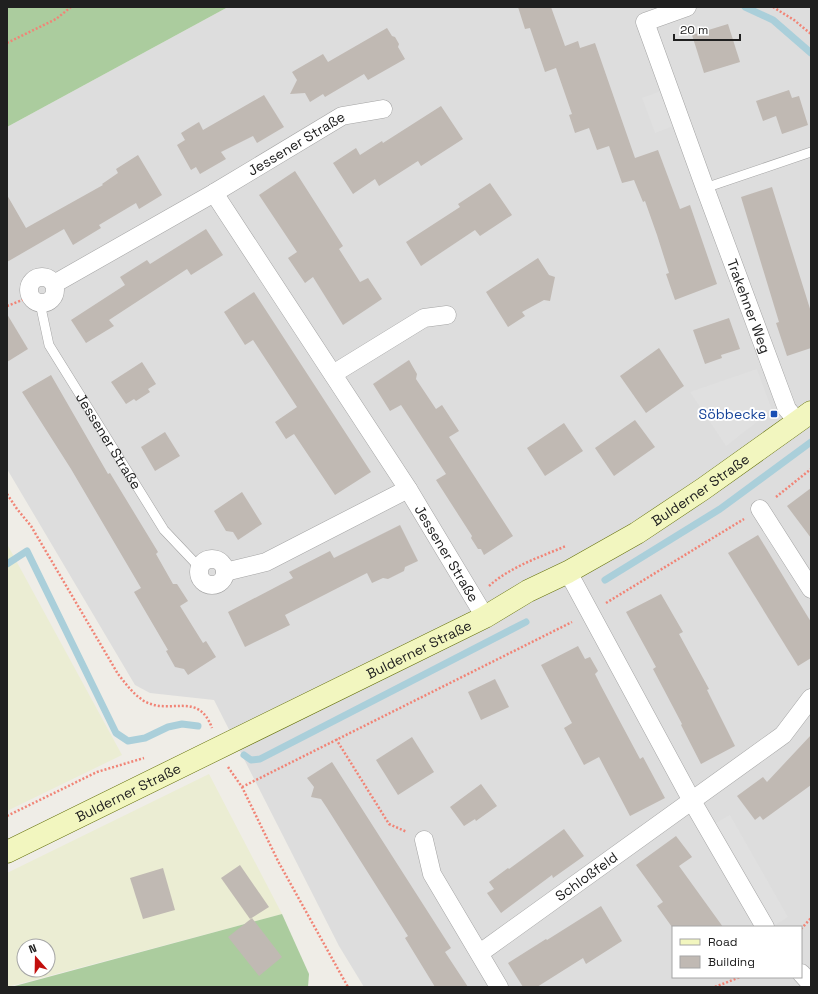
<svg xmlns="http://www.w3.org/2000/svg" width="818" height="994" viewBox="0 0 818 994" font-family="'Space Grotesk',sans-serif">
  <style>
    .residential { fill: #ddd; fill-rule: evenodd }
    .farmland { fill: #ebedd3; fill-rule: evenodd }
    .forest { fill: #abcc9e }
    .parking { fill: #e0e0e0 }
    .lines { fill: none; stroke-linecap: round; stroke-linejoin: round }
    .stream { stroke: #aacfda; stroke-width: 7 }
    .building { fill: #c0b9b3 }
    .lane-casing { stroke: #a4a4a4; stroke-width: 10 }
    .street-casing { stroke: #a4a4a4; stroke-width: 19 }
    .secondary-casing { stroke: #65710c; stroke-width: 23 }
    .path { stroke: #f18476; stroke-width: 2.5; stroke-dasharray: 2 2; stroke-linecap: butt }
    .lane { stroke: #fff; stroke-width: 9 }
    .street { stroke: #fff; stroke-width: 18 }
    .secondary { stroke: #f2f6bf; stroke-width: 22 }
    .transit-dot { fill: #1a4fb4; stroke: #fff; stroke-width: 1.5 }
    .labels { text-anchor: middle; stroke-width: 4; stroke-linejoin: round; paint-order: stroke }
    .street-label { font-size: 14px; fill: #202020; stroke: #fff }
    .transit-label { font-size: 14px; fill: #164399; stroke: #fff; text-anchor: end }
  </style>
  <rect width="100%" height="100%" fill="#efede7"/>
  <!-- residential -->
  <path class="residential" d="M 228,7 L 811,7 L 811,987 L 364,987 L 339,946 L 214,700 L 150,693 L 135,685 L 7,469 L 7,127 ZM 673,927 L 801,927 L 801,977 L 673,977 Z"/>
  <!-- farmland -->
  <g class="farmland">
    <polygon points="7,544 122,755 7,811"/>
    <path d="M 209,774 L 282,914 L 7,987 L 7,873 ZM 24,946 L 48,946 L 48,970 L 24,970 Z"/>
  </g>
  <!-- forest -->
  <g class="forest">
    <polygon points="7,7 228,7 7,127"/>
    <polygon points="282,914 309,974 308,987 11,987"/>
  </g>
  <!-- parking -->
  <g class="parking">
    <polygon points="664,90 676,125 655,133 642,98"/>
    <polygon points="757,369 772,410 726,446 690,392"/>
    <polygon points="730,815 788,917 772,927 714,824"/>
  </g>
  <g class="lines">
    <!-- stream -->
    <g class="stream">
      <polyline points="745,7 773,20 811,53"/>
      <polyline points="7,564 27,551 116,733 128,741 145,738 168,727 182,724 198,726"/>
      <polyline points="605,580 720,509 811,442"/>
      <polyline points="244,755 251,760 260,759 526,622"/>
    </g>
  </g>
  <!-- building -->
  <g class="building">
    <polygon points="518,7 551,7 565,46 578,41 580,48 595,43 635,158 658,150 680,209 690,205 717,284 675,300 666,274 669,273 657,235 645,201 643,202 634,180 622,183 609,146 597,150 589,128 575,133 569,115 572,114 556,68 545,72 530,28 525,29"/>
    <polygon points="728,24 740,62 704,73 692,35"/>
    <polygon points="387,28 392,36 395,37 399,44 398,47 405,59 368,80 364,74 325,97 323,94 310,102 305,93 290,94 297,80 292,72 323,54 328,62"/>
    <polygon points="789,90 792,98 799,96 808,125 782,134 776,116 763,121 756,101"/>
    <polygon points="264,95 284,127 257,143 253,136 221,152 226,159 200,174 196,167 191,170 177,145 185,140 181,133 199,122 203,130"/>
    <polygon points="441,106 463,139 421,166 418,161 379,186 375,179 353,194 333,163 356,148 360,155 382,141 383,143"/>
    <polygon points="138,155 162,195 139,209 136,203 99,225 101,228 73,245 64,229 7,262 7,195 26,228 103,185 102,184 118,173 116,169"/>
    <polygon points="295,171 343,246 339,249 360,282 368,278 382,299 343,325 313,277 305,283 288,258 297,252 259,195"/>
    <polygon points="490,183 512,215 480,236 475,230 421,266 406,242 460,207 458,204"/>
    <polygon points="772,187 811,312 811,348 787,356 776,323 779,322 741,197"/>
    <polygon points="206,229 223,255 191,275 187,269 109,320 114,326 86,343 71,320 125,285 120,277 147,260 150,264"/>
    <polygon points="538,258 549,275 555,277 550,301 544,300 522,312 525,316 508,327 486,292"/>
    <polygon points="254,292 371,472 335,495 294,434 286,439 275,422 297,407 253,340 245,345 224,312"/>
    <polygon points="7,314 28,349 7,362"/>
    <polygon points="729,318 740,349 721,355 722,358 705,364 693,330"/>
    <polygon points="659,348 684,386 646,413 620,376"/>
    <polygon points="409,360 417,374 416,379 436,409 442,405 459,431 449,437 513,536 484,555 481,549 478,549 471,538 472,536 436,480 446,474 401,405 390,411 373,384"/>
    <polygon points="142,362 156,384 148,389 150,392 136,401 134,399 126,404 111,382"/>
    <polygon points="51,375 108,474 110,473 158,552 156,554 173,584 177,584 188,601 180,606 203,643 206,641 216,657 188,675 184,669 175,667 166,651 168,650 134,592 141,588 71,469 22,392"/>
    <polygon points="635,420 655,447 614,476 595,448"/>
    <polygon points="564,423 583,451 545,476 527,448"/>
    <polygon points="165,432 180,456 155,471 141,447"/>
    <polygon points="811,488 811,538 787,506"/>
    <polygon points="242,492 262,524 238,540 233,532 226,531 214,511"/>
    <polygon points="400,525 418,561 405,567 404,571 388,579 383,578 372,583 367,573 285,615 290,625 245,647 228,612 293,578 289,572 330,551 334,558"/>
    <polygon points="758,535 811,622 811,658 798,666 728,553"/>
    <polygon points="661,594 683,632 679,634 709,689 707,690 735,746 701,764 681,725 682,724 653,669 656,667 626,612"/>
    <polygon points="578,646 585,659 590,657 598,671 595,674 601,686 640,759 643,757 665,798 630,816 599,757 584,765 564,728 572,723 541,665"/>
    <polygon points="495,679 509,707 481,720 468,692"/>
    <polygon points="811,735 811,785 763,820 760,816 755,820 737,796 763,777 767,782"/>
    <polygon points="412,737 434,772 398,795 376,760"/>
    <polygon points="332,762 451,948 445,952 468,987 435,987 405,938 408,936 327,808 321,799 311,797 314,787 307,778"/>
    <polygon points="481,784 497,806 476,821 475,819 464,826 450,807"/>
    <polygon points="564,829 584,856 553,878 552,875 501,913 487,893 494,889 489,882 508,868 509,869"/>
    <polygon points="676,836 692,857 679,866 723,927 672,927 657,906 663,902 636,865"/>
    <polygon points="240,865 269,907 250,919 221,878"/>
    <polygon points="163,868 175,910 143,919 130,878"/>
    <polygon points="601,906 622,941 586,964 583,958 537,987 523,987 508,963 546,939 547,940"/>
    <polygon points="252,918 282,957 259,976 228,937"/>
  </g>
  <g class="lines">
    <defs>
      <g id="lane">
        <polyline points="705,188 811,152"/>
        <path id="s1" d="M 40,303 L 49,345 L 164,530 L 199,567"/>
      </g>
      <g id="street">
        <path id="s2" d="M 687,7 L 645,22 L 705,188 L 787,409 L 798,422"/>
        <path id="s3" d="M 214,193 L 408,489 L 485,617"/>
        <circle cx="42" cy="290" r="13"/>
        <path id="s4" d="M 54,284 L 214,193 L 342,116 L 383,109"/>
        <polyline points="333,374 424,318 447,315"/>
        <polyline points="760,509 811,589"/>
        <circle cx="212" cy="572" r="13"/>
        <polyline points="225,572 266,562 408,489"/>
        <polyline points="568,572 692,801 765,927"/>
        <polyline points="424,840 432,874 499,987"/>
        <path id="s5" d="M 480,953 L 783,735 L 811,698"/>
        <polyline points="801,973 811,984"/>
      </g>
      <g id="secondary">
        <path id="s6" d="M 7,852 L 485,617 L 528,591 L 568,572 L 637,533 L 703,489 L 811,412"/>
      </g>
    </defs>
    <!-- lane casing -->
    <use href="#lane" class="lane-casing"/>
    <!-- street casing -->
    <use href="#street" class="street-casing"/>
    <!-- secondary casing -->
    <use href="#secondary" class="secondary-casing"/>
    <!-- path -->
    <g class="path">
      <polyline points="773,7 794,20 811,34"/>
      <polyline points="7,43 56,19 71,7"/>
      <polyline points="7,306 25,299"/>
      <path d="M 7,494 L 17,509 L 31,526 L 118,674 C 126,684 133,694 144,701 C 170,716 198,690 212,728"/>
      <polyline points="776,497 811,469"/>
      <path d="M 489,586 C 510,567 540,557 566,546"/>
      <polyline points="606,603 744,519"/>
      <polyline points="336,739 389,824 407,832"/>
      <polyline points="228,767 242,787 279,863 348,987"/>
      <polyline points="242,787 572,622"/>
      <polyline points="7,816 97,772 144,758"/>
      <polyline points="801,929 811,918"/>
      <polyline points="715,987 740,977"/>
    </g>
    <!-- lane -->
    <use href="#lane" class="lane"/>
    <!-- street -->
    <use href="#street" class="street"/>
    <!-- secondary -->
    <use href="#secondary" class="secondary"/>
  </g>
  <!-- markers -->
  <rect class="transit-dot" x="770" y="410" width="8" height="8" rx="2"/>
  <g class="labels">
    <!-- street labels -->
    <g class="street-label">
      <text dy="5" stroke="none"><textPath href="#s4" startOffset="280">Jessener Straße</textPath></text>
      <text dy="5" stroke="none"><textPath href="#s2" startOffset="347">Trakehner Weg</textPath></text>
      <text dy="5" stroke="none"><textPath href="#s1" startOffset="156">Jessener Straße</textPath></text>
      <text dy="5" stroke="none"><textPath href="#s6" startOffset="783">Bulderner Straße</textPath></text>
      <text dy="5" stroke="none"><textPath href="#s3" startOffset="429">Jessener Straße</textPath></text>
      <text dy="5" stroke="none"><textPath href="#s6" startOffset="459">Bulderner Straße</textPath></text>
      <text dy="5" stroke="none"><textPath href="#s6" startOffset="135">Bulderner Straße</textPath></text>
      <text dy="5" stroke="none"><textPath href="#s5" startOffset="131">Schloßfeld</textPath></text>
    </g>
    <!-- transit labels -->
    <g class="transit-label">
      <text x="766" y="419">Söbbecke</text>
    </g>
  </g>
  <!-- border -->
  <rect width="818" height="994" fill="none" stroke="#202020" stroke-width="16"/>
  <!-- legend -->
  <rect x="672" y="926" width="130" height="52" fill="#ffffff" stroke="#a6a6a6"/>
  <rect x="680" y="939" width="20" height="6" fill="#f2f6bf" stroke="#a6a6a6"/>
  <text x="708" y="946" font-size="12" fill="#202020">Road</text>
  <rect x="680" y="956" width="20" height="12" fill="#c0b9b3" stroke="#a6a6a6"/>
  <text x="708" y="966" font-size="12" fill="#202020">Building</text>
  <!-- north arrow -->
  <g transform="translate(36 958) rotate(340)"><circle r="19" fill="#ffffff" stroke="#a6a6a6"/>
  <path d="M0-3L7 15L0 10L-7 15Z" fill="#c20f0d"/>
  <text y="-6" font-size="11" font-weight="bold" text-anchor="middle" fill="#202020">N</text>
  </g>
  <!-- scale -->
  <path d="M674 34v6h66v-6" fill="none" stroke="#202020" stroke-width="2"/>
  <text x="680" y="34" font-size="12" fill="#202020" stroke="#ffffff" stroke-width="3" paint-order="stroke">20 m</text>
</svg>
